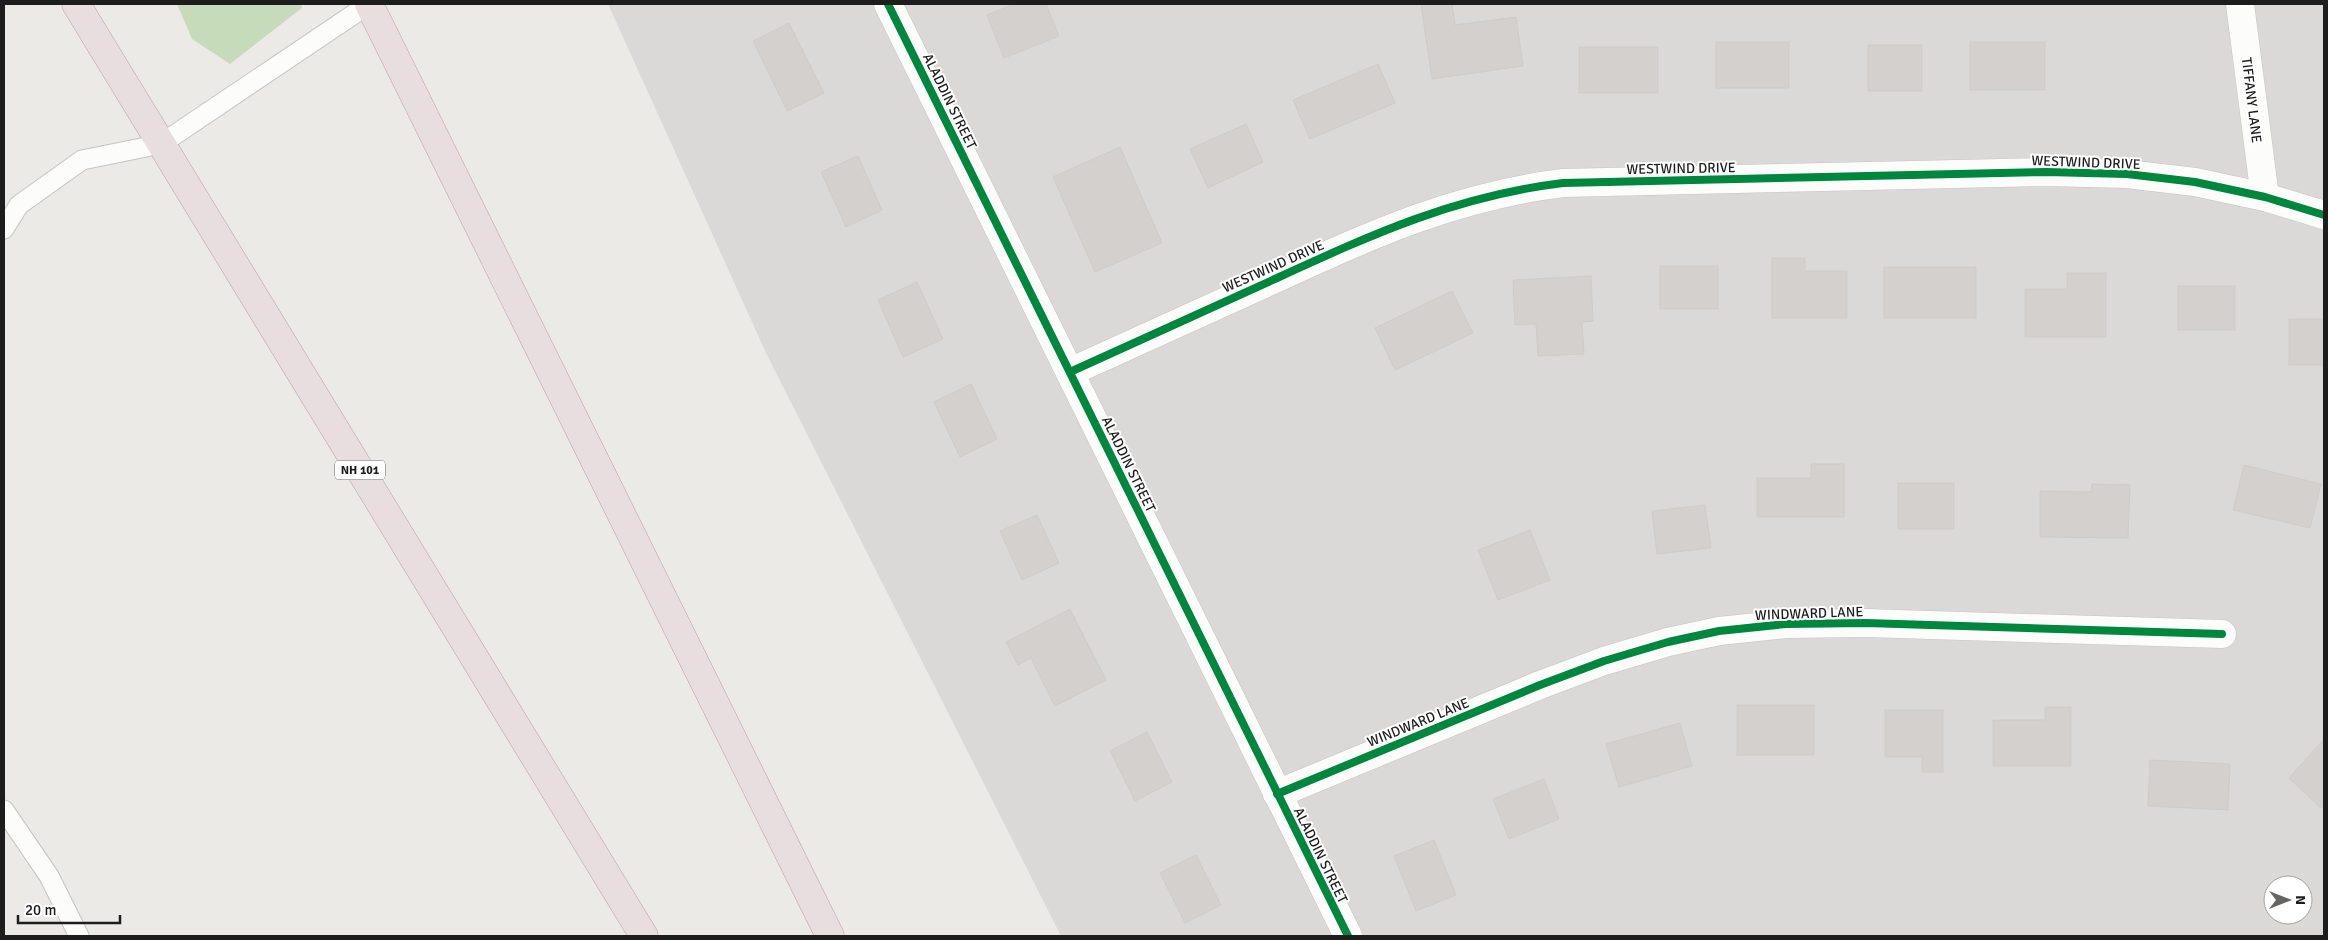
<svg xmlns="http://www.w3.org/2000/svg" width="2328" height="940" viewBox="0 0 2328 940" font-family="Signika,sans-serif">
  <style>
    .residential { fill: #dbd9d7; fill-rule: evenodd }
    .forest { fill: #c5dbba }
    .building { fill: #d3d0cd; stroke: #cfccc7 }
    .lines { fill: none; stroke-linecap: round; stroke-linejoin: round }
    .service-casing { stroke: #c4c4c2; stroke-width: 21 }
    .minor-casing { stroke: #c4c4c2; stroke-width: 29 }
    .motorway-casing { stroke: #c29ca6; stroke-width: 29 }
    .service { stroke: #fcfcfb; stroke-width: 19 }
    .minor { stroke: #fcfcfb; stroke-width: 28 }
    .motorway { stroke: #e9dedf; stroke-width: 28 }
    .cycleway-casing { stroke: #fff; stroke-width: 11 }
    .cycleway { stroke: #00873e; stroke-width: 8 }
    .labels { text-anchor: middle; stroke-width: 4; stroke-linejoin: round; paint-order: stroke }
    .shield { fill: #fff; stroke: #616161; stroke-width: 1 }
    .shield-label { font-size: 12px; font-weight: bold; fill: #1d1d1d }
    .street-label { font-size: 14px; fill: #1d1d1d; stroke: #fff }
  </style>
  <rect width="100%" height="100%" fill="#eceae6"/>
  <!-- residential -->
  <path class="residential" d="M 608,4 L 2324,4 L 2324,936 L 1061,936 L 767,355 ZM 2273,885 L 2303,885 L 2303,915 L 2273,915 Z"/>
  <!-- forest -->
  <polygon class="forest" points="177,4 301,4 302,8 230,64 192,39"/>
  <!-- building -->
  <g class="building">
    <polygon points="1014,4 1046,4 1059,36 1004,58 987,15"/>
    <polygon points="1421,4 1452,4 1455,25 1516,17 1523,66 1432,79"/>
    <polygon points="789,23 824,93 787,111 753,41"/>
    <rect x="1716" y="42" width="73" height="46"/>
    <rect x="1970" y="42" width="75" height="48"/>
    <rect x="1868" y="45" width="54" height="46"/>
    <rect x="1579" y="47" width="79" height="46"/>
    <polygon points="1378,64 1395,103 1310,139 1293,100"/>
    <polygon points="1246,124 1263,162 1208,188 1190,149"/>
    <polygon points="1120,147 1162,243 1095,272 1053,177"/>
    <polygon points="858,156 882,210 846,227 821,172"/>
    <polygon points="1772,258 1805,258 1805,271 1847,271 1847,318 1772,318"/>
    <rect x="1660" y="266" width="58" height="43"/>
    <rect x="1884" y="267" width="92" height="51"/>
    <polygon points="2067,273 2106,273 2106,337 2025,337 2025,289 2067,289"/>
    <polygon points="1591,276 1593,321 1582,322 1584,354 1538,356 1536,324 1515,325 1513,280"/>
    <polygon points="917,282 943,339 903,357 878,300"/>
    <rect x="2178" y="286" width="57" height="44"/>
    <polygon points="1452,291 1473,333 1395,370 1375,328"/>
    <rect x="2289" y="319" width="35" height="46"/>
    <polygon points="971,384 997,439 960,457 934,402"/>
    <polygon points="1811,464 1844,464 1844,517 1757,517 1757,478 1811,478"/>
    <polygon points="2244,465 2321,484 2310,528 2233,510"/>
    <rect x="1898" y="483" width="56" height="46"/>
    <polygon points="2092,484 2130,485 2128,538 2040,537 2040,491 2091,492"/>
    <polygon points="1705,505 1711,548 1657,554 1652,511"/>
    <polygon points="1037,515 1059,563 1022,580 1000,531"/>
    <polygon points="1530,530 1550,580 1498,600 1478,550"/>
    <polygon points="1070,609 1106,680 1055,706 1031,658 1018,665 1006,642"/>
    <rect x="1737" y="705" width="77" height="50"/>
    <polygon points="2045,707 2071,707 2071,766 1993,766 1993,720 2045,720"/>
    <polygon points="1885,710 1943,710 1943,772 1922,772 1922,757 1885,757"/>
    <polygon points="1680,723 1692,766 1619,787 1606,744"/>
    <polygon points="1147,732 1172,782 1135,801 1110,751"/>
    <polygon points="2324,739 2324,805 2321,808 2289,778"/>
    <polygon points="2150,760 2230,764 2228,810 2148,806"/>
    <polygon points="1544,779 1559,819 1509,839 1493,799"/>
    <polygon points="1434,840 1456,895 1416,911 1394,856"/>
    <polygon points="1196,855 1221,905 1185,923 1160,873"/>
  </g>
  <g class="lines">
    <defs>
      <g id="service">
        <polyline points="4,229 19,205 82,160 161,144 369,4"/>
        <polyline points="4,810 49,876 79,936"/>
      </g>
      <g id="minor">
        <polyline points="888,4 1348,936"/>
        <polyline points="2240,4 2265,197"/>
        <path d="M 1070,372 C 1139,340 1208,309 1277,278 C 1373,234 1456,196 1563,183 L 2046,172 L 2127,174 L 2195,182 L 2265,197 L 2324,215"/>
        <polyline points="1277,794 1540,685 1604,661 1668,642 1719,631 1786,624 1866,623 2222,634"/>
      </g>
      <g id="motorway">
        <polyline points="76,4 644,936"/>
        <polyline points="369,4 830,936"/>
      </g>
    </defs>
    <!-- service casing -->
    <use href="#service" class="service-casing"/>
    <!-- minor casing -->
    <use href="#minor" class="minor-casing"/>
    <!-- motorway casing -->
    <use href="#motorway" class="motorway-casing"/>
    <!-- service -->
    <use href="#service" class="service"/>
    <!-- minor -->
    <use href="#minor" class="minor"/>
    <!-- motorway -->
    <use href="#motorway" class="motorway"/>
    <defs>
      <g id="cycleway">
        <polyline points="888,4 1348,936"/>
        <path d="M 1070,372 C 1139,340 1208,309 1277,278 C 1373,234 1456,196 1563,183 L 2046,172 L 2127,174 L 2195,182 L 2265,197 L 2324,215"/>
        <polyline points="1277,794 1540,685 1604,661 1668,642 1719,631 1786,624 1866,623 2222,634"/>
      </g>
    </defs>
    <!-- cycleway casing -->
    <use href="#cycleway" class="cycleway-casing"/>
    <!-- cycleway -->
    <use href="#cycleway" class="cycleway"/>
  </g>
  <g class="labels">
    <!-- shield labels -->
    <rect class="shield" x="335" y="460.5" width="50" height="19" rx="4"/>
    <g class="shield-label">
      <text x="360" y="474">NH 101</text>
    </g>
    <!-- street labels -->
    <g class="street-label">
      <text transform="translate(2252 100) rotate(83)" y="5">TIFFANY LANE</text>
      <text transform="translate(950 101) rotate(64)" y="5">ALADDIN STREET</text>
      <text transform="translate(2086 162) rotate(2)" y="5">WESTWIND DRIVE</text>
      <text transform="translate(1681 168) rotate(-1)" y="5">WESTWIND DRIVE</text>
      <text transform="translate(1273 266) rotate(-24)" y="5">WESTWIND DRIVE</text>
      <text transform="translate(1129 464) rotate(64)" y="5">ALADDIN STREET</text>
      <text transform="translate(1809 613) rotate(-2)" y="5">WINDWARD LANE</text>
      <text transform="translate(1418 722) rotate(-22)" y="5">WINDWARD LANE</text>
      <text transform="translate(1321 855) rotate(64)" y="5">ALADDIN STREET</text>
    </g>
  </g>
  <!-- border -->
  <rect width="2328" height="940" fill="none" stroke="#1d1d1d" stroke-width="10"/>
  <!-- north arrow -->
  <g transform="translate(2288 900) rotate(90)"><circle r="24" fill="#ffffff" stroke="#a5a5a5"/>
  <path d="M0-4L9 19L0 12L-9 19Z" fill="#656563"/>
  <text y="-8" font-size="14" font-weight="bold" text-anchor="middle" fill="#1d1d1d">N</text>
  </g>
  <!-- scale -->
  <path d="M18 915v8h102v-8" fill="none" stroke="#1d1d1d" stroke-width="2.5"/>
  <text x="25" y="915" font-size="15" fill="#1d1d1d" stroke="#ffffff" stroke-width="4" paint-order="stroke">20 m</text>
</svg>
